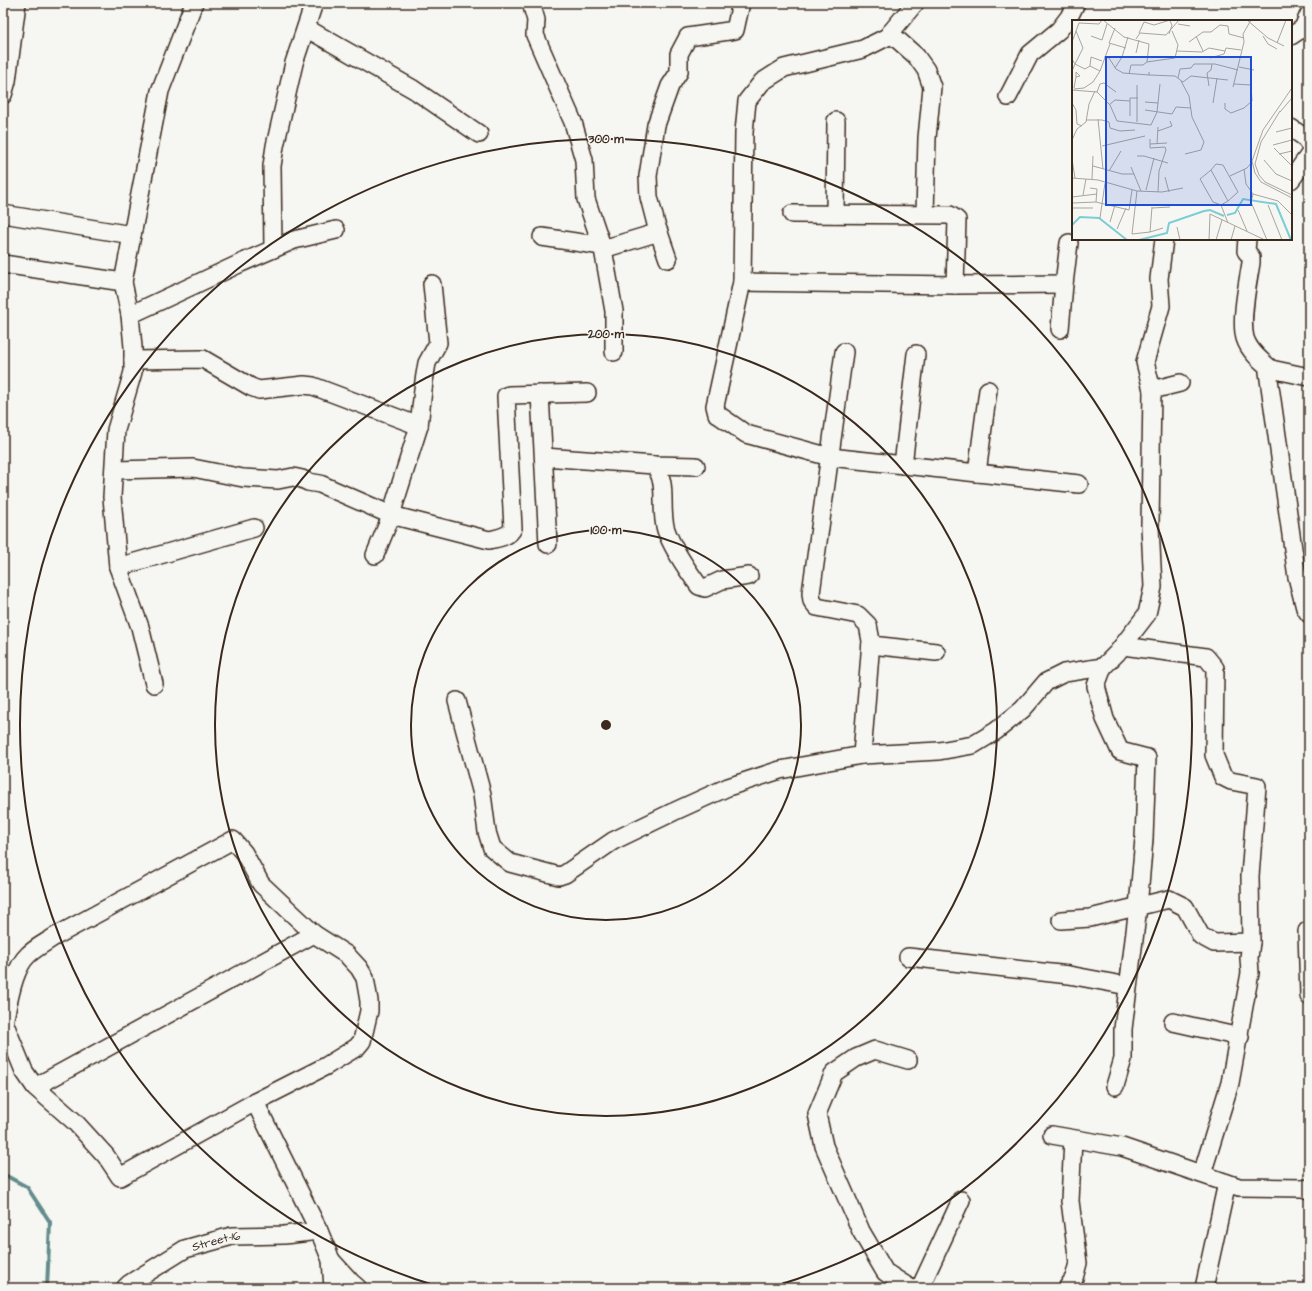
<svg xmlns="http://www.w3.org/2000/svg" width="1312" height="1291" viewBox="0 0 1312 1291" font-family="'Architects Daughter',sans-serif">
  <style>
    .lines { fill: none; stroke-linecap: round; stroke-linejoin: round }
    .stream { stroke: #638c8c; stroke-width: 4 }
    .minor-casing { stroke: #3b2a1e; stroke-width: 20 }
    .minor { stroke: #f6f6f2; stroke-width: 17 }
    .ring { fill: none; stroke: #3b2a1e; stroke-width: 2 }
    .labels { text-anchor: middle; stroke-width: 3; stroke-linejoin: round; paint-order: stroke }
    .street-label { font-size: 12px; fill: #3b2a1e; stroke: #f6f6f2 }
    .inset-river { fill: none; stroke: #7dcdd6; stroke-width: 2 }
    .inset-road { fill: none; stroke: #aba49d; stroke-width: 1 }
    .view { fill: #1d4ed8; fill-opacity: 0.15; stroke: #1d4ed8; stroke-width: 2 }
    .inset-edge { fill: none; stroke: #3b2a1e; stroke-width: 2 }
    .centre { fill: #3b2a1e; stroke: #f6f6f2; stroke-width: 2 }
    .ring-label { font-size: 12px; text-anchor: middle; font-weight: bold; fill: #3b2a1e; stroke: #f6f6f2; stroke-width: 3; stroke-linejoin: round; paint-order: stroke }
  </style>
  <rect width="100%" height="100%" fill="#f6f6f2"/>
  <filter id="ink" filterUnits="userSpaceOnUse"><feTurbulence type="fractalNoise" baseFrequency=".025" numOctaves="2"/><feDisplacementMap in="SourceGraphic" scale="8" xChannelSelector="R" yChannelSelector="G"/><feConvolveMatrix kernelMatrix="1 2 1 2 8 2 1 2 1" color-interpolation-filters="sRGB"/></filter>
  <g filter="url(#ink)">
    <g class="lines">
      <!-- stream -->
      <polyline class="stream" points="3,1174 27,1187 50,1222 47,1288"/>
      <defs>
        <g id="minor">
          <polyline points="531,3 536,20 535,35 573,122 584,160 586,199 603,249 614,311 614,352"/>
          <polyline points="915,3 887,37 863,49 784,68 762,82 747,101 744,132 742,282 715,406 717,414 746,434 830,457 1079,484"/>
          <polyline points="306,28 413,89 479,134"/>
          <polyline points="890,33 916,56 926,70 932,87 927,138 925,214"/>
          <polyline points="1291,36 1303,28 1309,14"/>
          <polyline points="3,95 7,81 17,3"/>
          <polyline points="1008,97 1030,54 1059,30 1069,17 1076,3"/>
          <polyline points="1291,128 1304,137 1309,144"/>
          <polyline points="1291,180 1309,155"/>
          <polyline points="3,214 132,235"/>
          <polyline points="792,214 950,215 957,220 955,285"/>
          <polyline points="835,214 836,121"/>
          <polyline points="542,237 602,246"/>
          <path d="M 1247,239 L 1246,251 L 1251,257 L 1251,263 C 1248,282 1240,319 1245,338 C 1249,351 1261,361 1271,369"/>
          <polyline points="273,249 272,166 275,146 294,63 314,3"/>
          <polyline points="603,249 659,232"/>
          <polyline points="668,259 656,224 649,197 648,176 656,125 670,86 679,72 679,54 688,37 735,30 741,3"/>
          <polyline points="3,264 123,282"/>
          <polyline points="742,282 955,285 1064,284"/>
          <polyline points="130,315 241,263 294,240 336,230"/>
          <polyline points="1060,329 1064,284 1069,243"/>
          <polyline points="844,352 811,593 812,601 817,607 858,615 868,625 871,641 862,755"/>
          <polyline points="133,360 203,359 251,387 259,390 304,385 313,386 419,426"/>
          <polyline points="1309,377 1271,369 1268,372 1297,577 1305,608 1309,614"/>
          <polyline points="1152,390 1145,362 1161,306 1159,279 1164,239"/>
          <polyline points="540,394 548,544"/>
          <polyline points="544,457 654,465 696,466"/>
          <path d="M 654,465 C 669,483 659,509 666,530 C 672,547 688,571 699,586 L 705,588 L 722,580 L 749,576"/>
          <polyline points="903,465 916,354"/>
          <path d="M 114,470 L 193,468 L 243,478 L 278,480 L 293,477 L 302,479 L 308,482 L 320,484 L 391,515 L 489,540 C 498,538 509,537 513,528 L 506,396 L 509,395 L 587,393"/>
          <polyline points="977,473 988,390"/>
          <polyline points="375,555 389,521 419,426 424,381 427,363 438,343 432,284"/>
          <polyline points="118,567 254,528"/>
          <polyline points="871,645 936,652"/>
          <polyline points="1123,646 1206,657 1215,668 1214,755 1223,777 1231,781 1257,786 1250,876 1251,942 1249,958 1250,973 1230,1083 1202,1174"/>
          <polyline points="154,684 140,627 118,567 112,497 116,430 133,372 133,347 130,315 123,282 160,91 194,3"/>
          <polyline points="457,701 482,794 487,832 492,848 510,863 559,876 565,874 613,841 673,812 728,787 780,770 862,755 939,751 973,745 996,731 1023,709 1046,682 1064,673 1103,667"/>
          <polyline points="1061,920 1090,918 1169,899 1185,907 1201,936 1214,943 1251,942"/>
          <polyline points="1307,931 1309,996"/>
          <polyline points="908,957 1069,975 1128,986"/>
          <polyline points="3,1022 4,1022 24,1071 35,1087 75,1122 106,1156 120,1177 255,1102 326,1066 357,1047 362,1041 369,1011 369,1001 365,978 359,968 347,955 314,934 35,1087"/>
          <path d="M 4,1022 C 9,1002 13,969 28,955 C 35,948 45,943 54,937 L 233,840 L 244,853 L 261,884 L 314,934"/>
          <polyline points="1173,1022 1240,1037"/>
          <polyline points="908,1060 875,1050 856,1058 834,1073 817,1114 824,1146 861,1231 885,1272 910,1288"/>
          <polyline points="1115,1086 1123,1059 1123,1029 1138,907 1144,839 1147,758 1120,751 1105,719 1096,686 1103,667 1117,653 1147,614 1153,587 1150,526 1152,390 1180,383"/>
          <polyline points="255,1102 319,1231 331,1260 333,1288"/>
          <polyline points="1052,1135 1122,1147 1239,1187 1303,1188 1309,1190"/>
          <polyline points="331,1260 351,1282 358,1288"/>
          <path id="s1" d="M 125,1288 L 129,1284 L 185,1249 L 232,1236 L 284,1235 L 319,1231"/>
          <polyline points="920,1288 961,1200"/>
          <polyline points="1067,1288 1074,1278 1078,1263 1070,1201 1073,1139"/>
          <polyline points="1204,1288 1227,1183"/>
        </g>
      </defs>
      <!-- minor casing -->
      <use href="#minor" class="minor-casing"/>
      <!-- minor -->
      <use href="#minor" class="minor"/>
    </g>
  </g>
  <!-- distance rings -->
  <g class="ring">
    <circle cx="606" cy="725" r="195"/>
    <circle cx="606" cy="725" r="391"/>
    <path d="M440 1287A586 586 0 1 1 772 1287"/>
  </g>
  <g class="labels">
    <!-- street labels -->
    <g class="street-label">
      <text dy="4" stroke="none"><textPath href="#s1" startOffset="104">Street-16</textPath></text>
    </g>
  </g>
  <!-- overview -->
  <g transform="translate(1072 20)">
    <rect width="220" height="220" fill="#f6f6f2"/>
    <path class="inset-river" d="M 155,195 L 163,193 L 171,179 L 204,184 L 219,220M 0,205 L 8,197 L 27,198 L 55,220M 67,220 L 95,213 L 97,203 L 132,191 L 138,190 L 152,196"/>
    <path class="inset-road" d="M 31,0 L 52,17 L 77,24 L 75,42 L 103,38 L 106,25 L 100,11M 175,0 L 196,18 L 212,26M 106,4 L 118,6M 43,8 L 37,23 L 54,28M 4,11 L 11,28 L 3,44 L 13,49 L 18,46 L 28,51M 67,13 L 72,2 L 82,5 L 98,0M 97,14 L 100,5 L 98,1M 19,16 L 30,20 L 35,4M 124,16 L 131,31M 191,16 L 196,24 L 205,29M 64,19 L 68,13 L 94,15 L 107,0M 0,22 L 7,3 L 27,4 L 30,0M 117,22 L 131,12 L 139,12 L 148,5 L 156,6 L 157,14 L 172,18M 205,23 L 214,0M 105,31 L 130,32 L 137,28 L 153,31M 64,33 L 67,20M 32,37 L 37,38 L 44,49 L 51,53 L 77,55M 138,38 L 152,34 L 154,28 L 169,30M 0,39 L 3,44 L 0,51M 18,46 L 19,37 L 30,41M 167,47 L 182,50M 43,48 L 50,37 L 56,17M 77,52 L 77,55 L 103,56 L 111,62 L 119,56 L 156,60M 57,54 L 59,45 L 71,45 L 75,42M 106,58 L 108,49 L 119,48 L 122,44 L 143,44 L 166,50M 109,61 L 117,76 L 120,97 L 132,122 L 129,130 L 113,134M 137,66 L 135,53 L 139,50 L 140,44M 161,67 L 172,22 L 171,14 L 179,0M 2,68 L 4,57 L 8,56 L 4,52 L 4,57M 220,68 L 191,110 L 180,141 L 183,153 L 189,162 L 220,178M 2,69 L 12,68 L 21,62 L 28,51 L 38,24M 0,70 L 25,72 L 38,85 L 45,101 L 79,105 L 85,92 L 88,64M 25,72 L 28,64 L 32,63 L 44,72M 73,82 L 86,83M 0,83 L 4,90 L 5,104 L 10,106M 141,83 L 145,58M 153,83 L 153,89 L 159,93 L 172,88 L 180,81 L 179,65 L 162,64M 37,85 L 43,80 L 58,81M 73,90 L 100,94 L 104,87 L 119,88M 208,91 L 189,122 L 183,144 L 187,155 L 193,162 L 220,175M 208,92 L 220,78M 58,96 L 58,78 L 66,78M 26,99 L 31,149M 14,100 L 30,100 L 37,102 L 38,108 L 48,111 L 63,110M 65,102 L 65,65M 86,111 L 100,106 L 98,101M 204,112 L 220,108M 78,119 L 78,128 L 93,127 L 94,130 L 87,151 L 86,172M 0,120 L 5,109 L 14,102 L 17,84 L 23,71M 78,124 L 95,123M 85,124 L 86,107M 201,125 L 220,120M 30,126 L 73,116M 202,128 L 220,146M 207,134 L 220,131M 65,136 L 72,136 L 96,143M 0,139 L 3,158M 192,140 L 204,154 L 220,161M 21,146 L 50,154 L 62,154M 59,147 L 69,171M 172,149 L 174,164 L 181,174 L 206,181 L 220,195M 139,150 L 128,159 L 141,182 L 149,185M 37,151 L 49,131M 158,156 L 175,148 L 180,142M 93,157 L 97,172M 0,158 L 26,160 L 65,171 L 90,172 L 111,168M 20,159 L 21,136M 18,168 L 25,169 L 24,182M 74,170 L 82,138M 65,171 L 60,214 L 78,212 L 80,187M 181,174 L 179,182 L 195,220M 11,175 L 14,159M 0,177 L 25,174M 156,181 L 139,150 L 144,144 L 151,145 L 166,172 L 156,181 L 149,185 L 156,203M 0,183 L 24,182 L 57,190 L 60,170M 196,185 L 210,220M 1,188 L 21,188M 80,188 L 98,187M 166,190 L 175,211M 28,198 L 33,163M 38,202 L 43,185M 105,207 L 108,220M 45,209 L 54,188M 78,212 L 91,208M 137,220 L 138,194 L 193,220M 144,220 L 150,200M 159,220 L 163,206"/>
    <path class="view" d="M 34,37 L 179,37 L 179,185 L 34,185 Z"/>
    <rect width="220" height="220" class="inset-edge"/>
  </g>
  <circle cx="606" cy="725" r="6" class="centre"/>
  <g class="ring-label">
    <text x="606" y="143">300 m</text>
    <text x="606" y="338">200 m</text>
    <text x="606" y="534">100 m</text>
  </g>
  <!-- margin -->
  <rect width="1312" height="1291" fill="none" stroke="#f6f6f2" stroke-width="16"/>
  <rect x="8" y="8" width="1296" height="1275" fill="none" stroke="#3b2a1e" stroke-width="1.5" filter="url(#ink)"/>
</svg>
